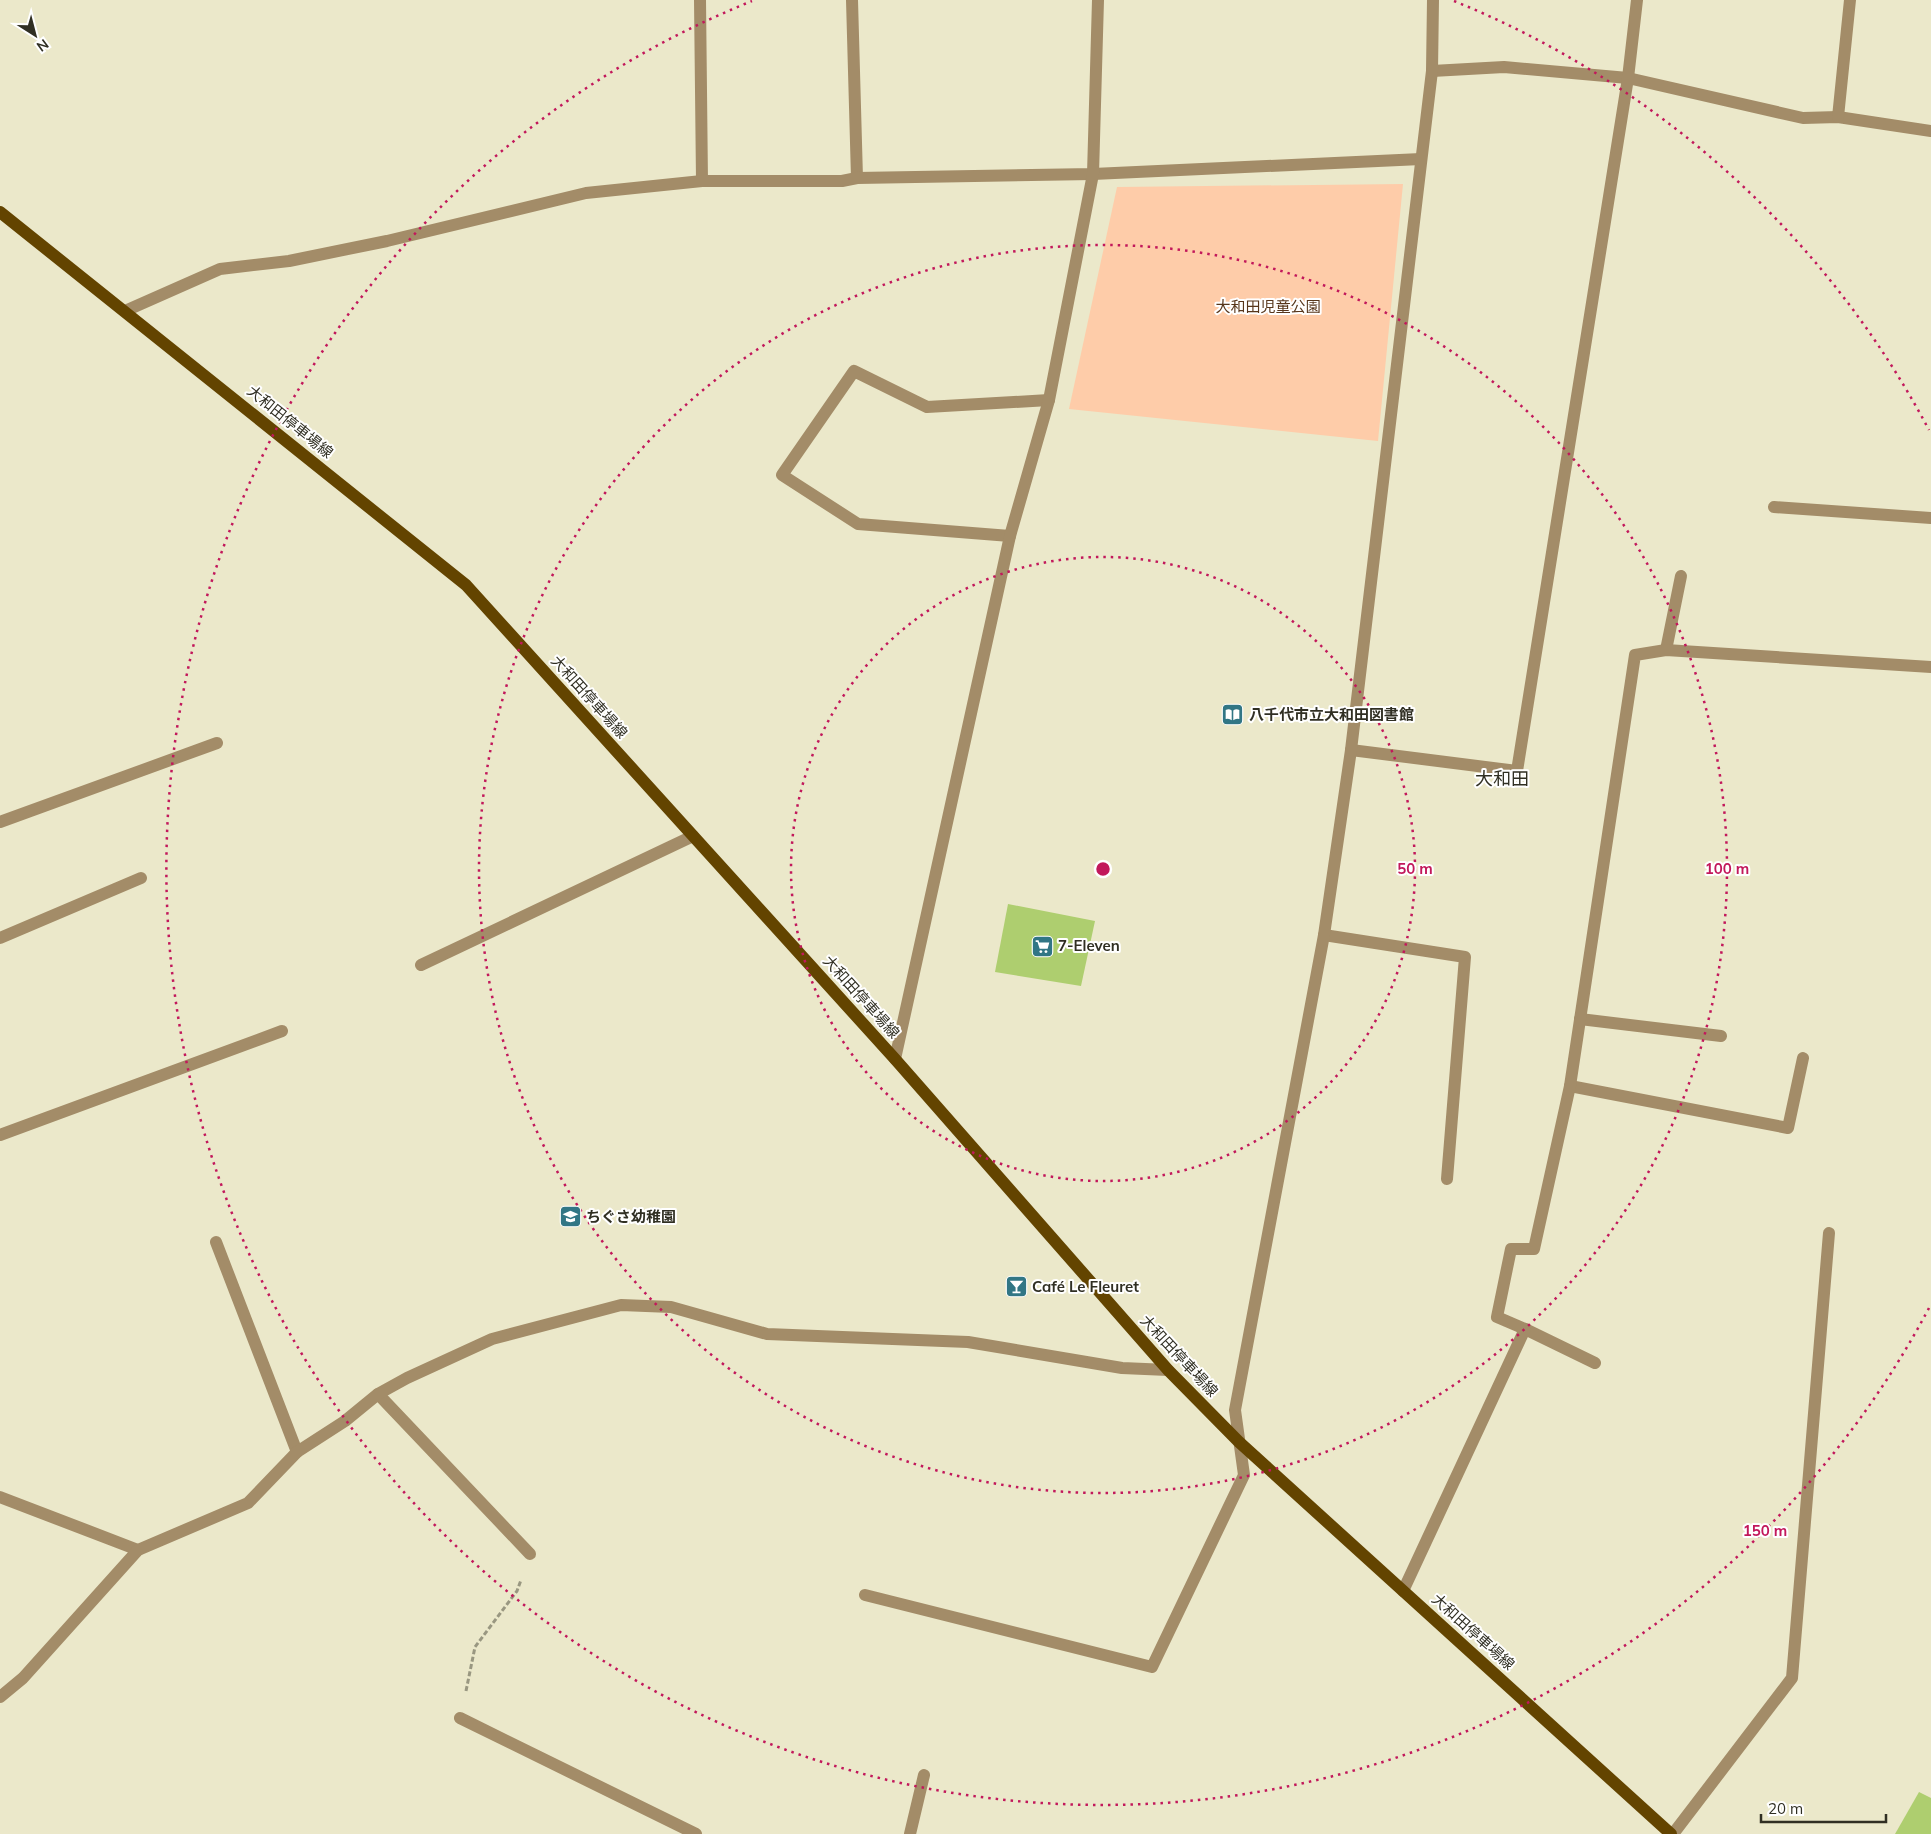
<svg xmlns="http://www.w3.org/2000/svg" width="1931" height="1834" viewBox="0 0 1931 1834" font-family="Mulish,'Noto Sans JP',sans-serif">
  <style>
    .green { fill: #fecca9 }
    .building { fill: #aece6f }
    .lines { fill: none; stroke-linecap: round; stroke-linejoin: round }
    .path { stroke: #999781; stroke-width: 3; stroke-dasharray: 5 2.5; stroke-linecap: butt }
    .minor { stroke: #a38c68; stroke-width: 12 }
    .major { stroke: #634400; stroke-width: 12 }
    .ring { fill: none; stroke: #c2185b; stroke-width: 2.5; stroke-dasharray: 2.5 5 }
    .labels { text-anchor: middle; stroke-width: 4; stroke-linejoin: round; paint-order: stroke }
    .park-label { font-size: 15px; fill: #57361b; stroke: #fff }
    .street-label { font-size: 15px; fill: #302f23; stroke: #fff }
    .poi-label { font-size: 15px; font-weight: bold; fill: #302f23; stroke: #fff; text-anchor: start }
    .quarter-label { font-size: 18px; fill: #302f23; stroke: #fff }
    .centre { fill: #c2185b; stroke: #fff; stroke-width: 2.5 }
    .ring-label { font-size: 15px; text-anchor: middle; font-weight: bold; fill: #c2185b; stroke: #fff; stroke-width: 4; stroke-linejoin: round; paint-order: stroke }
  </style>
  <rect width="100%" height="100%" fill="#ebe8ca"/>
  <!-- green -->
  <polygon class="green" points="1403,184 1378,441 1069,409 1117,187"/>
  <!-- building -->
  <g class="building">
    <polygon points="1008,904 1095,921 1081,986 995,972"/>
    <polygon points="1919,1792 1931,1798 1931,1834 1895,1834"/>
  </g>
  <g class="lines">
    <!-- path -->
    <polyline class="path" points="466,1691 475,1647 517,1591 521,1580"/>
    <!-- minor -->
    <g class="minor">
      <polyline points="700,0 702,181"/>
      <polyline points="852,0 857,178"/>
      <polyline points="1432,71 1504,67 1628,78 1803,118 1838,117 1931,131"/>
      <polyline points="1838,117 1850,0"/>
      <polyline points="125,311 220,269 289,261 387,241 586,193 702,181 842,181 857,178 1093,174 1421,159"/>
      <polyline points="1774,507 1931,518"/>
      <polyline points="1010,536 858,524 782,475 854,371 927,407 1049,400"/>
      <polyline points="1666,650 1681,576"/>
      <polyline points="1351,750 1517,771 1628,78 1637,0"/>
      <polyline points="0,822 217,743"/>
      <polyline points="1324,935 1465,957 1447,1179"/>
      <polyline points="0,938 141,878"/>
      <polyline points="421,965 693,836"/>
      <polyline points="1580,1019 1721,1036"/>
      <polyline points="895,1059 1010,536 1049,400 1093,174 1098,0"/>
      <polyline points="1570,1086 1788,1128 1803,1058"/>
      <polyline points="0,1135 282,1031"/>
      <polyline points="216,1242 297,1452"/>
      <polyline points="1525,1329 1595,1363"/>
      <polyline points="378,1394 530,1554"/>
      <polyline points="0,1497 138,1550"/>
      <polyline points="1403,1591 1525,1329 1497,1317 1511,1249 1534,1249 1570,1086 1635,655 1666,650 1931,667"/>
      <polyline points="865,1595 1152,1667 1244,1475 1235,1410 1324,935 1351,750 1432,71 1433,0"/>
      <polyline points="0,1697 23,1678 138,1550 248,1503 297,1452 345,1421 378,1394 407,1378 492,1339 621,1305 671,1307 767,1334 968,1342 1122,1368 1168,1370"/>
      <polyline points="460,1718 696,1834"/>
      <polyline points="910,1834 924,1775"/>
      <polyline points="1673,1834 1792,1678 1829,1233"/>
    </g>
    <!-- major -->
    <polyline class="major" points="0,212 466,585 895,1059 1168,1370 1239,1442 1671,1834"/>
  </g>
  <!-- distance rings -->
  <g class="ring">
    <circle cx="1103" cy="869" r="312"/>
    <circle cx="1103" cy="869" r="624"/>
    <path d="M1929 1308A936 936 0 1 1 752 1M1454 1A936 936 0 0 1 1929 430"/>
  </g>
  <!-- icons -->
  <defs>
    <symbol id="library-square" viewBox="-11 -11 22 22"><rect x="-9" y="-9" width="18" height="18" rx="4" fill="#317685" stroke="#fff"/><path d="M-6-4Q-3-5.5-.7-3.5V5Q-3 3-6 4ZM6-4Q3-5.5 .7-3.5V5Q3 3 6 4Z" fill="#fff"/></symbol>
    <symbol id="supermarket-square" viewBox="-11 -11 22 22"><rect x="-9" y="-9" width="18" height="18" rx="4" fill="#317685" stroke="#fff"/><path d="M-6-5.5h2.5l.6 2H6L4.5 2H-2.5L-4.4-4H-6ZM-1.5 3.2a1.3 1.3 0 1 0 .1 0ZM3 3.2a1.3 1.3 0 1 0 .1 0Z" fill="#fff"/></symbol>
    <symbol id="school-square" viewBox="-11 -11 22 22"><rect x="-9" y="-9" width="18" height="18" rx="4" fill="#317685" stroke="#fff"/><path d="M0-5L7-2L0 1L-7-2ZM-4 1L0 2.5L4 1V4Q0 6-4 4Z" fill="#fff"/></symbol>
    <symbol id="bar-square" viewBox="-11 -11 22 22"><rect x="-9" y="-9" width="18" height="18" rx="4" fill="#317685" stroke="#fff"/><path d="M-6-5H6L.8 .8V4.5H3.5V6h-7V4.5H-.8V.8Z" fill="#fff"/></symbol>
  </defs>
  <g fill-rule="evenodd">
    <use href="#library-square" x="1220" y="702" width="25" height="25"/>
    <use href="#supermarket-square" x="1030" y="934" width="25" height="25"/>
    <use href="#school-square" x="558" y="1204" width="25" height="25"/>
    <use href="#bar-square" x="1004" y="1274" width="25" height="25"/>
  </g>
  <g class="labels">
    <!-- park labels -->
    <g class="park-label">
      <text x="1268" y="312">大和田児童公園</text>
    </g>
    <!-- street labels -->
    <g class="street-label">
      <text transform="translate(290 422) rotate(39)" y="5">大和田停車場線</text>
      <text transform="translate(589 697) rotate(48)" y="5">大和田停車場線</text>
      <text transform="translate(861 997) rotate(48)" y="5">大和田停車場線</text>
      <text transform="translate(1179 1356) rotate(47)" y="5">大和田停車場線</text>
      <text transform="translate(1473 1632) rotate(42)" y="5">大和田停車場線</text>
    </g>
    <!-- poi labels -->
    <g class="poi-label">
      <text x="1249" y="720">八千代市立大和田図書館</text>
      <text x="1058" y="951">7-Eleven</text>
      <text x="586" y="1222">ちぐさ幼稚園</text>
      <text x="1032" y="1292">Café Le Fleuret</text>
    </g>
    <!-- quarter labels -->
    <g class="quarter-label">
      <text x="1502" y="785">大和田</text>
    </g>
  </g>
  <circle cx="1103" cy="869" r="8" class="centre"/>
  <g class="ring-label">
    <text x="1415" y="874">50 m</text>
    <text x="1727" y="874">100 m</text>
    <text x="1765" y="1536">150 m</text>
  </g>
  <!-- north arrow -->
  <g transform="translate(35 35) rotate(144)" stroke="#ffffff" stroke-width="4" paint-order="stroke">
  <path d="M0-4L9 19L0 12L-9 19Z" fill="#302f23"/>
  <text y="-8" font-size="14" font-weight="bold" text-anchor="middle" fill="#302f23">N</text>
  </g>
  <!-- scale -->
  <path d="M1761 1814v8h125v-8" fill="none" stroke="#302f23" stroke-width="2.5"/>
  <text x="1768" y="1814" font-size="15" fill="#302f23" stroke="#ffffff" stroke-width="4" paint-order="stroke">20 m</text>
</svg>
